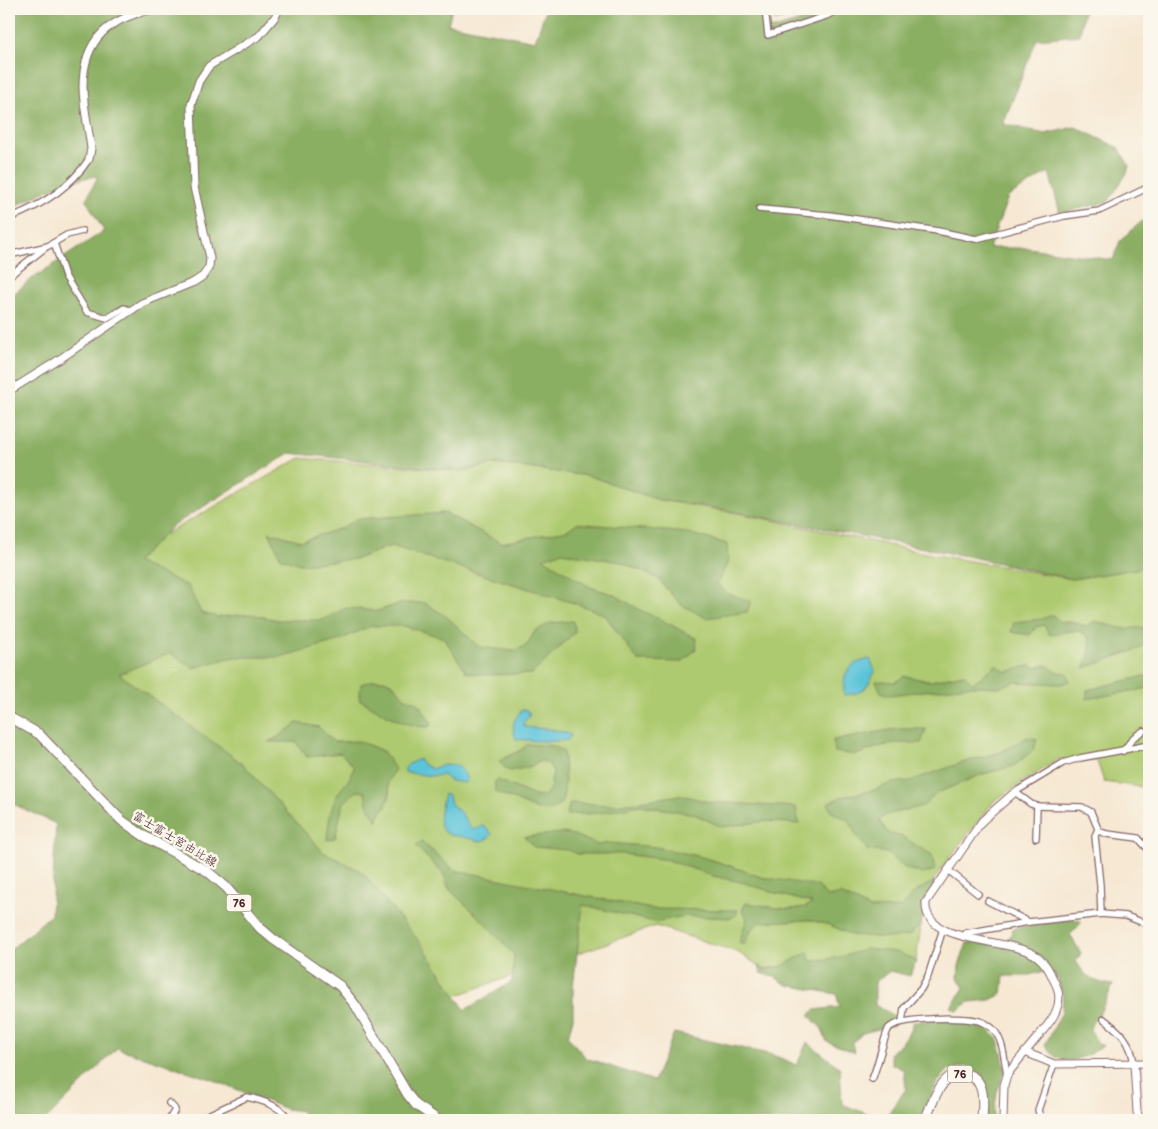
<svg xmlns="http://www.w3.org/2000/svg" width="1158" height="1129" viewBox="0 0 1158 1129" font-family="'Balsamiq Sans','Klee One',sans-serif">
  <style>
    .green { fill: #aeca70; stroke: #7c744e }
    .forest { fill: #8aae62; stroke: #6a6646 }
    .water { fill: #5cc4d9; stroke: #537282 }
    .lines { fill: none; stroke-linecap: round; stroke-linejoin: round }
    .minor-casing { stroke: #866566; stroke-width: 8 }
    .tertiary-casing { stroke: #866566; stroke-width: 9 }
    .primary-casing { stroke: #866566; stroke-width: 11 }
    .minor { stroke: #fff; stroke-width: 5.5 }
    .tertiary { stroke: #fff; stroke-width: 7 }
    .primary { stroke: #fff; stroke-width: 9 }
    .labels { text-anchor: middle; stroke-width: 5; stroke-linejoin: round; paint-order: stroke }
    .shield { fill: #fbf7ec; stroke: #7f6065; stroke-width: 1 }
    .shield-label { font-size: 11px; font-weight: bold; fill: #4a1f2b }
    .street-label { font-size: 12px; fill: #4a1f2b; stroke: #fbf7ec }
  </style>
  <rect width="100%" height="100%" fill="#fbf7ec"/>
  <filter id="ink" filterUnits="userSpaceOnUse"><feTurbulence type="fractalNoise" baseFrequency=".02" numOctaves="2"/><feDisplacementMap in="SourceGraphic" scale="10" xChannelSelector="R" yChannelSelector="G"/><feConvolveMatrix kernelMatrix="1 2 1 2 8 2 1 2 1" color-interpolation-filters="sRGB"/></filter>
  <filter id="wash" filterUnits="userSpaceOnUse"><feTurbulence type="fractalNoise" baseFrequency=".0096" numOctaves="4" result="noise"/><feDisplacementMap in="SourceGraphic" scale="20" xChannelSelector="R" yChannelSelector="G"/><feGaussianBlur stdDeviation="1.12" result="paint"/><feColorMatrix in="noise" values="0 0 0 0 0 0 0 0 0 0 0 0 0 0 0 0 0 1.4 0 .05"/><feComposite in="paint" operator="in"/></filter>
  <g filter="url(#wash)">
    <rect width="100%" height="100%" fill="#f6e8d3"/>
    <!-- green -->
    <g class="green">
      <polygon points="774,9 815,9 775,21"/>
      <polygon points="300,458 462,471 495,464 590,476 659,500 743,514 926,553 1072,579 1149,567 1149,788 1104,782 1097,761 1059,759 995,800 956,849 918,902 922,919 916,961 910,976 869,953 764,969 737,952 656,926 449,998 112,674 120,560"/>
    </g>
    <!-- forest -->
    <g class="forest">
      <path d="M 9,9 L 452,9 L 448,24 L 535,41 L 546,9 L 768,9 L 770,30 L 841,9 L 1084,9 L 1080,35 L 1037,39 L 1003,124 L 1045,134 L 1075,127 L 1119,148 L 1129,166 L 1127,173 L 1108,202 L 1060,213 L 1049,172 L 1008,197 L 989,248 L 1028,248 L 1113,260 L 1120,241 L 1141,222 L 1149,218 L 1149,567 L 1072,579 L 976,558 L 704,506 L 659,500 L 590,476 L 495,464 L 462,471 L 290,453 L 174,525 L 136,562 L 188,586 L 201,613 L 218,617 L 251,614 L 277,620 L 322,620 L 346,608 L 377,611 L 403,603 L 425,603 L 447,617 L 479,647 L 514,651 L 527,645 L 535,631 L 551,623 L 573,621 L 575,632 L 532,674 L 483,675 L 466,672 L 444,638 L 404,626 L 371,626 L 337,641 L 280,657 L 233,657 L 193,668 L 170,653 L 119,674 L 243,764 L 323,852 L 361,871 L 422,945 L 465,1010 L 512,982 L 514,955 L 486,924 L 449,889 L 444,875 L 416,846 L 421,841 L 454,870 L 652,909 L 738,910 L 736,915 L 731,918 L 684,916 L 655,922 L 583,905 L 573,986 L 573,1018 L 568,1037 L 586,1058 L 654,1081 L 674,1033 L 773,1055 L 797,1065 L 807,1042 L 840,1068 L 842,1104 L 883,1120 L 309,1120 L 301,1111 L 286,1109 L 211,1079 L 117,1048 L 46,1120 L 9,1120 L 9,951 L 51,915 L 56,824 L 9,802 L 9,298 L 30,280 L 104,231 L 86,200 L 98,176 C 67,179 40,194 11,208 L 9,205 Z"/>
      <polygon points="445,513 501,543 567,530 577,523 687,533 727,544 728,562 717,584 728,594 751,601 747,612 706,618 680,604 657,578 621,562 561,552 543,558 590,587 615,595 640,610 662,620 697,639 696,649 682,662 638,661 605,615 580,605 391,546 356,559 301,564 281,558 269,532 301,541 342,528 357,519"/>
      <path d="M 1053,615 L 1060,622 L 1072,622 L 1086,626 L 1094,621 L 1124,629 L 1149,627 L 1149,641 L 1146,641 L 1141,648 L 1084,668 C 1090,657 1096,635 1078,631 C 1071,630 1058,634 1050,635 L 1044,625 L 1036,627 L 1030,635 L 1011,632 L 1014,622 L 1041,619 Z"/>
      <polygon points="996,665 1006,672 1031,665 1036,668 1046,665 1056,672 1067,673 1070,681 1061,684 1014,682 1001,687 969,686 889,695 881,692 876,681 896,682 904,676 930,681 964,674 973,683"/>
      <polygon points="1149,675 1149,688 1087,699 1087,690"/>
      <path d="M 374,680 L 384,680 L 393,684 L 405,698 L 417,702 L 432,723 L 429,727 C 404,727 380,712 359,699 L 361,684 Z"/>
      <path d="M 297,723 L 319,727 L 334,742 L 359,741 L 383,751 L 395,769 L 388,782 L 390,795 L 385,807 L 379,815 L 377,821 L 367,804 L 365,792 L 356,791 L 343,804 L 335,838 L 327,840 C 328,827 330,810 336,797 C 342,785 350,783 354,767 L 341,753 L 307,757 L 296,742 L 268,742 L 278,737 Z"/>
      <path d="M 898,729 L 926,729 L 921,743 L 895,743 L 878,747 L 856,755 L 835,752 L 833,740 C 856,738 876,731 898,729 Z"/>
      <polygon points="1028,737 1037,739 1034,749 1014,766 980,775 937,793 923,806 886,815 879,820 888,833 903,837 932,855 935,870 923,874 905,868 887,853 867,850 856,834 849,820 831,812 828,803 841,797 874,790 892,783 910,781 964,762 1001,752"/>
      <path d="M 528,744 L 553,746 L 563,751 C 565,760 566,793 562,801 C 561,804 555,808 553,810 C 536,812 536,809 522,803 C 513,798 504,797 495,791 L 495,781 L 498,780 L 537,797 L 544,796 L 550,789 L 553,771 L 547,762 L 540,761 L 529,767 L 510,771 L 504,767 L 499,761 L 521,750 Z"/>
      <polygon points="681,795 709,802 796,807 799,824 766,821 722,827 694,814 640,805 600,813 566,815 570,803 614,805"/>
      <path d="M 562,833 L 574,835 L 598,845 L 609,843 L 656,847 L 702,857 L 725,864 L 761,877 L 818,886 L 827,897 L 841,894 L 870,909 L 900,908 L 915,892 L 935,881 L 920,926 L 908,936 L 888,938 L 851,935 L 830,925 L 809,920 L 760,922 L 752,929 L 744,945 L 739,943 L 747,918 L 742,910 L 746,903 C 764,905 798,915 812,903 L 778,894 L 745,883 L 713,876 L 668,860 L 623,854 L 577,854 L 567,850 L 534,847 L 524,837 Z"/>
      <path d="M 1075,919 L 1082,922 L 1070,935 L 1081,953 L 1076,961 C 1086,978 1094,982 1113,985 L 1098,1017 L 1093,1021 L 1090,1029 L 1097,1042 L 1103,1046 C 1090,1054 1071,1066 1056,1057 C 1052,1054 1048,1049 1045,1045 L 1062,1012 L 1063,995 L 1056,975 L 1041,972 L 1025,976 L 1004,976 L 1002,994 L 990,1000 L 969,1002 L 957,1011 L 951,1007 L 964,988 L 958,978 L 959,966 L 967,943 L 1007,944 L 1013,929 L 1031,925 Z"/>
      <polygon points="866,949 897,952 916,961 910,976 890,971 875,982 875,1005 896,1017 894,1025 863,1033 852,1043 854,1052 827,1042 822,1029 809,1015 815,1010 840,1007 836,994 787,985 775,977 761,973 759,966 764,970 780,967 808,952 810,961 841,957"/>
      <path d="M 936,1020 L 975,1021 L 986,1027 L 997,1038 L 1002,1052 L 1005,1071 L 997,1092 L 993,1120 L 988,1120 L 987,1088 L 981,1075 L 967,1066 L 948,1070 L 937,1083 L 919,1120 L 886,1120 L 884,1119 L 906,1089 L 904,1070 L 892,1064 L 890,1054 C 901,1044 909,1037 913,1022 Z"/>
    </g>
    <!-- water -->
    <g class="water">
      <path d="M 870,659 L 875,671 C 866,689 865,693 844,695 C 843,672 847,664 870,659 Z"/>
      <path d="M 522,710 L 527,710 L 530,715 L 523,723 L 525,727 L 556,730 L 571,735 L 568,740 C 550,742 534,741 516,739 C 511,726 513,720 522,710 Z"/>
      <path d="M 419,759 L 424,765 L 432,769 C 448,763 460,760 467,780 L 465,783 L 451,781 L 447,779 L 444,775 L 431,776 L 405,772 L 405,768 L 409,764 Z"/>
      <path d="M 444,794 L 449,796 C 451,809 458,808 463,816 C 467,821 468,825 473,830 L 482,826 L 488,829 L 492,834 C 481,846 476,839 463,837 C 456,835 447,837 442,829 C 436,818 442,805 444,794 Z"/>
    </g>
  </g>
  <g filter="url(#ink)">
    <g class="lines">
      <defs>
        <g id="minor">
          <polyline points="765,9 768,35 826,16 840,9"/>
          <polyline points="759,209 829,215 938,231 976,239 1064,216 1099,211 1149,187"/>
          <path d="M 9,218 C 41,206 70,188 89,159"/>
          <polyline points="54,243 65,276 87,312 107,318 124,308 130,310"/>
          <polyline points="9,255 48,246 67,235 82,231"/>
          <polyline points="9,276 46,247"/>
          <polyline points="1149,747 1144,746 1080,758 1063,763 1015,792 1031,804 1037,806 1082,807 1091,812 1098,829 1101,832 1107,834 1138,838 1149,850"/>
          <polyline points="1123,751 1134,737 1143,731"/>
          <polyline points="1098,829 1095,836 1100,885 1101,914"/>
          <polyline points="1036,838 1037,806"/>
          <polyline points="948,870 978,894"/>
          <polyline points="1029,922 1101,914 1126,916 1149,925"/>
          <polyline points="963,937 966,933 1029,922 988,901"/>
          <path d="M 1104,1019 C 1121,1033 1131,1040 1134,1064"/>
          <polyline points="902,1022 904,1008 921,989 928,976 943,929"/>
          <path d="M 872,1079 C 877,1069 885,1033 889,1028 C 899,1017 968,1016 982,1022 C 986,1023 989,1026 992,1028 C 1004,1040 1004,1059 1007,1075"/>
          <polyline points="80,1120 81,1118 85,1120"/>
          <polyline points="169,1120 175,1110 174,1108 169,1103"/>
          <path d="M 197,1120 L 247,1097 C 261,1100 283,1107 289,1120"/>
          <polyline points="279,1120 287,1117"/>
          <polyline points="1043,1120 1040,1117 1038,1110 1054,1064"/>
        </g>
        <g id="tertiary">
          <path d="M 89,159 L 91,149 C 89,129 83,107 83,87 C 83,38 110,18 154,9"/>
          <polyline points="9,391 54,363 142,303 194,282 203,276 209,267 210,258 194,187 191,105 199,81 209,66 259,36 275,17 279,9"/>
          <polyline points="1025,1052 1054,1064 1149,1063"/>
          <polyline points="1134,1064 1137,1112 1140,1120"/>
          <path d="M 1003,1120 L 1004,1085 L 1007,1075 C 1016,1063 1026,1051 1036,1039 C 1043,1030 1052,1022 1056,1011 C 1061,1000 1059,989 1053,979 C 1050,971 1044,962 1038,957 C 1014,937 922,946 926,902 L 982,821 L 1015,792"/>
        </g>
        <g id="primary">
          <polyline points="9,717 39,734 121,820 144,836 207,871 226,887 259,927 273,939 340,986 356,1006 408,1095 416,1105 438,1120"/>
          <path d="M 925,1120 C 931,1107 936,1089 947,1079 C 952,1074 960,1073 965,1074 C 987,1078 983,1104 982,1120"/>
        </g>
      </defs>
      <!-- minor casing -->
      <use href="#minor" class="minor-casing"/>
      <!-- tertiary casing -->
      <use href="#tertiary" class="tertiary-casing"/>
      <!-- primary casing -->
      <use href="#primary" class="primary-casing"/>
      <!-- minor -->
      <use href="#minor" class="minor"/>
      <!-- tertiary -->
      <use href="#tertiary" class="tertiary"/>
      <!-- primary -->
      <use href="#primary" class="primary"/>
    </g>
  </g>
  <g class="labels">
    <!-- shield labels -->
    <g class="shield">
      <rect x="226.5" y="894.5" width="25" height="17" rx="4"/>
      <rect x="947.5" y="1065.5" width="25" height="17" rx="4"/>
    </g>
    <g class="shield-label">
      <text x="239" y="907">76</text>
      <text x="960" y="1078">76</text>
    </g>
    <!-- street labels -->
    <g class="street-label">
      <text transform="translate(175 839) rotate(31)" y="4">富士富士宮由比線</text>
    </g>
  </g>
  <!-- margin -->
  <rect width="1158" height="1129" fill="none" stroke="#fbf7ec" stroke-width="30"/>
</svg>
